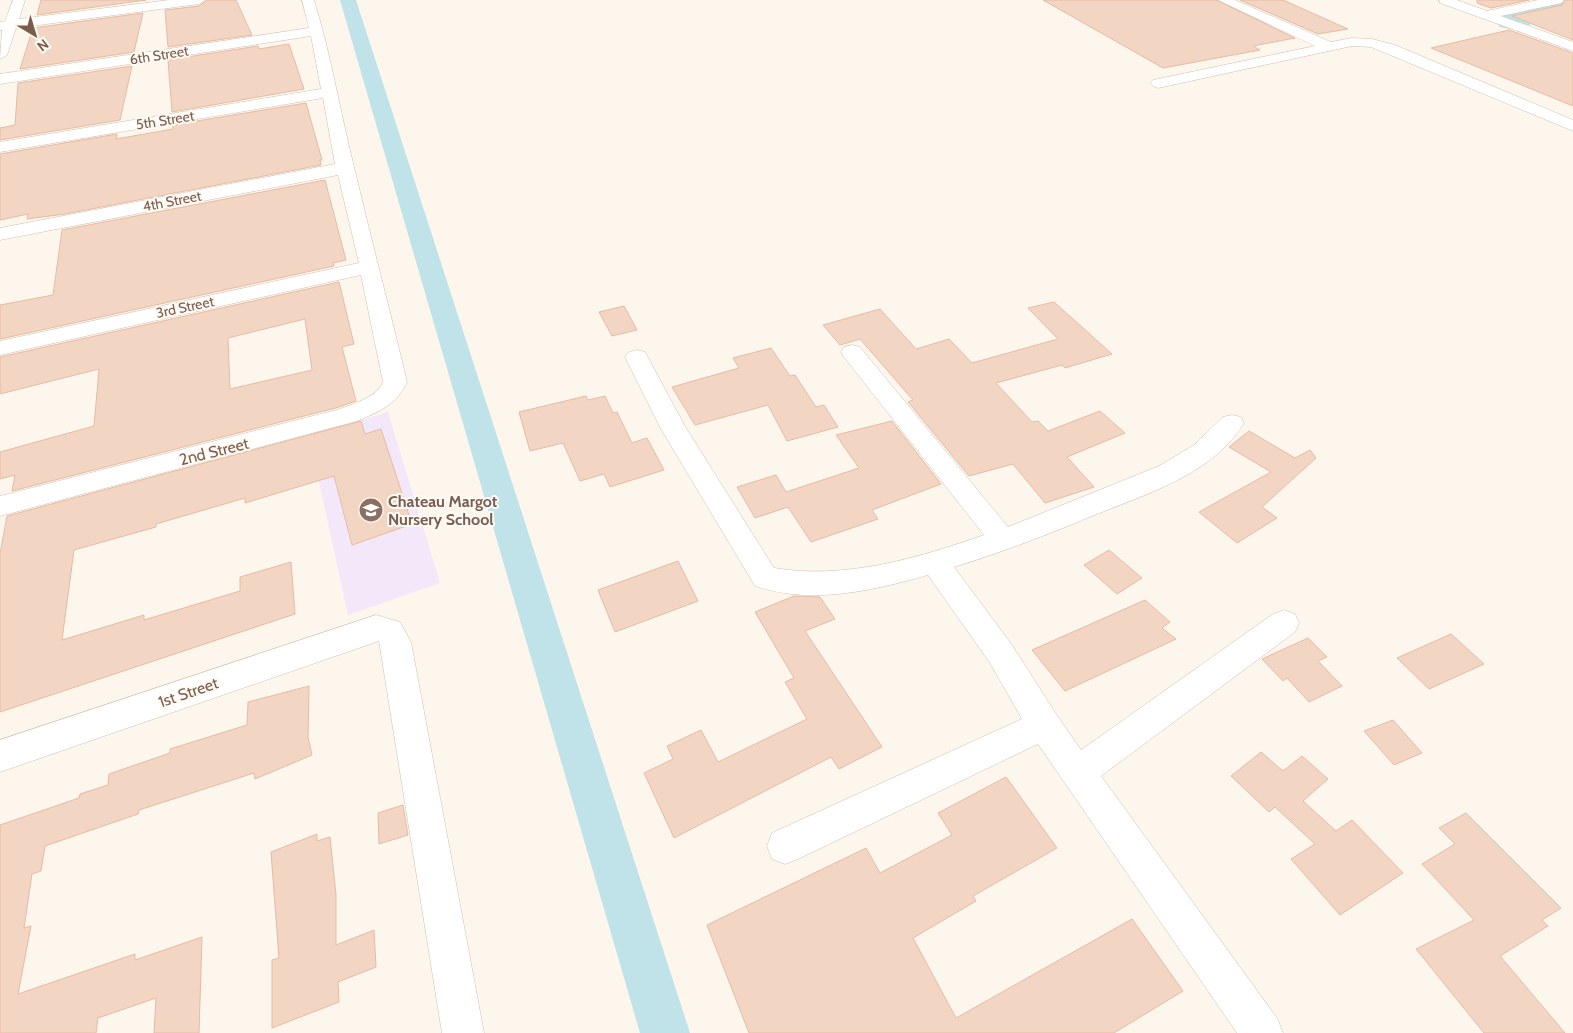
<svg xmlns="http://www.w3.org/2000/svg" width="1573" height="1033" viewBox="0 0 1573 1033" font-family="Cabin,sans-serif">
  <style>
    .education { fill: #f3e8fa }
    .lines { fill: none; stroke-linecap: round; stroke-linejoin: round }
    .canal { fill: #bfe3e8; fill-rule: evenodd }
    .river { fill: #bfe3e8; fill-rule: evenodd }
    .building { fill: #f3d5c3; stroke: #e6bba3; fill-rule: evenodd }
    .minor-casing { stroke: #d1beb0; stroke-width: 1 }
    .minor { fill: #fff; fill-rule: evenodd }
    .labels { text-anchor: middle; stroke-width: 4; stroke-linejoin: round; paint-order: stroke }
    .far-street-label { font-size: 14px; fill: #7a5c4d; stroke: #fffaf3 }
    .street-label { font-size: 16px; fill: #7a5c4d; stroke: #fffaf3 }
    .education-label { font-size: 16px; font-weight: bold; fill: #785e54; stroke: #fffaf3; text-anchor: start }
  </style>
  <rect width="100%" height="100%" fill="#fdf6ec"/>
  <!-- education -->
  <polygon class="education" points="388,412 440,583 348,615 309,436"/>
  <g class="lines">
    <!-- canal -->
    <polygon class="canal" points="340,0 356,0 690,1033 640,1033"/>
    <!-- river -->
    <polygon class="river" points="1573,0 1573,15 1510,29 1500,27 1496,21 1500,15"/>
  </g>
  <!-- building -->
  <g class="building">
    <polygon points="41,0 146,0 37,15"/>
    <polygon points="207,0 236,0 252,35 168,47 165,10 199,6"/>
    <polygon points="1043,0 1216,0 1295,38 1253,46 1260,50 1163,68"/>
    <polygon points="1240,0 1283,0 1348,29 1318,34"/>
    <polygon points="1477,0 1529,0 1491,8 1477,3"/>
    <polygon points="1565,0 1573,0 1573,40 1512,16 1562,5"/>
    <polygon points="143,13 134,52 20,69 33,28"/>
    <polygon points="1509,30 1573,53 1573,106 1431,48"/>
    <polygon points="289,44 304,89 172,112 168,60 258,46 259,49"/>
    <polygon points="132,66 120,120 0,140 0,128 15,125 18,83"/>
    <polygon points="306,103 322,160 320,160 321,165 65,214 27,219 28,214 0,220 0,154 117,134 116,139 173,129 173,125"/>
    <polygon points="325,180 346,260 333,263 334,266 0,339 0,305 53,295 62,230"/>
    <path d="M 339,282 L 354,344 L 342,347 L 356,401 L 339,407 L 12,491 L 15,475 L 0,479 L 0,452 L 94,426 L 99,369 L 0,394 L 0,357 ZM 305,319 L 312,370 L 230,389 L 228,338 Z"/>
    <polygon points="1054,302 1112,354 1065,368 1062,365 996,383 1032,422 1038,421 1048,431 1100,411 1125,433 1067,457 1094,487 1045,503 1013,464 969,476 908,402 913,400 860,339 840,345 823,325 880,309 916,349 949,339 972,363 1058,339 1028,308"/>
    <polygon points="624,306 637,330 612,336 599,312"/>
    <polygon points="771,348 790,376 795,375 816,407 824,405 838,427 787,441 768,405 695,425 672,387 739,368 733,358"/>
    <polygon points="586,396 588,400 605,396 613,413 617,412 632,443 647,438 664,470 610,487 604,474 580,481 563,443 530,451 519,412"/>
    <polygon points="361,421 365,434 381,429 412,524 352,545 334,476 245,503 245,498 156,524 156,527 74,550 62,640 144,615 144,620 240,591 240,577 291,562 295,614 0,712 0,554 7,516"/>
    <polygon points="892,421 941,484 872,510 878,519 811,542 788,507 755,518 737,487 776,475 786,492 859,468 836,435"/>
    <polygon points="1249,431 1295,458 1310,450 1316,458 1262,507 1277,518 1237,543 1199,512 1271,472 1229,447"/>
    <polygon points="1109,550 1142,578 1117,594 1084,565"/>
    <polygon points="678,561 698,601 615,632 598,590"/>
    <polygon points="794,596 820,597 835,619 805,631 882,747 839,769 831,757 674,838 644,773 673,759 667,746 701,730 718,762 807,719 785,682 794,678 755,612"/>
    <polygon points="1145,600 1170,622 1162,628 1176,639 1065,691 1032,650"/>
    <polygon points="1451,634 1484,664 1429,689 1397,658"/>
    <polygon points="1308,638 1327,657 1318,661 1342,686 1309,702 1287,678 1283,681 1262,659"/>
    <polygon points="309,686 308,737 312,755 255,779 254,773 139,810 138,814 45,846 41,871 32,874 24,928 31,926 18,994 135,954 135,960 202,937 199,1033 154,1033 156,998 98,1018 96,1033 0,1033 0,825 79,798 80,794 108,785 109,774 170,753 170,749 247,725 248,702"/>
    <polygon points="1393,720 1422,753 1394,765 1364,731"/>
    <polygon points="1261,752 1283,771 1302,756 1328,779 1303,801 1336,831 1352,820 1403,873 1340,915 1291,859 1315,844 1275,807 1269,812 1231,776"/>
    <polygon points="1006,777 1057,848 973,896 976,901 913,938 956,1018 1132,919 1183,991 1114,1033 749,1033 707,925 866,848 880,873 952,835 938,813"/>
    <polygon points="403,805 408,835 379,844 378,813"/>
    <polygon points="1466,813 1561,908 1542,920 1548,926 1500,956 1565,1033 1484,1033 1416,949 1474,920 1422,864 1455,844 1439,828"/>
    <polygon points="317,834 317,841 330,837 336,895 336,945 374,930 376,967 338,982 339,1002 272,1028 272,960 279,958 271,852"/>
  </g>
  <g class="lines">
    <defs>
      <g id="minor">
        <polygon points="13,0 25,0 19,19 169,0 205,0 199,4 16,28 7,55 0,59 2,30 0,30 0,22 5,21"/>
        <path d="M 302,0 L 314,0 C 331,55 340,111 354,167 C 371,239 390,310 407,382 C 397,405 378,412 357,421 L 0,516 L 0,496 L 340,409 C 355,403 376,398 383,382 L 361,275 L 0,355 L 0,341 L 359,263 L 338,175 L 0,240 L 0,228 L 335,164 L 323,98 L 0,152 L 0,142 L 321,89 L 311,36 L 0,84 L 0,74 L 309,28 Z"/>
        <polygon points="1218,0 1235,0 1331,42 1352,38 1372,39 1395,45 1573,120 1573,131 1371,47 1352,46 1158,88 1153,86 1150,83 1153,80 1315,46"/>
        <polygon points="1439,0 1457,0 1487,11 1538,0 1563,0 1562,3 1501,16 1573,42 1573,51 1440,3"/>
        <path d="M 852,345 L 860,347 L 1008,527 L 1159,466 L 1194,445 L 1223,417 L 1232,415 L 1241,417 L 1244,423 C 1213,474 1149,493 1097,514 C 1049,534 1003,552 954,567 L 1012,645 L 1056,714 L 1081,750 L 1273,614 L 1284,610 L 1295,614 L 1299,623 L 1295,632 L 1101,776 L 1277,1018 L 1283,1033 L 1237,1033 L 1038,744 L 798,859 L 785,864 L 772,859 L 767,846 L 772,833 L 1022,719 L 990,663 L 928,575 C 871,591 812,605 755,586 L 661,429 L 625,357 L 629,352 L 637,350 L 645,352 L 686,428 L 774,568 C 845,580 918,558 984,535 L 844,357 L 841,352 L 844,347 Z"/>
        <polygon points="376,615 400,622 411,642 484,1033 442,1033 379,641 0,772 0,740"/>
      </g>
    </defs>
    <!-- minor casing -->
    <use href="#minor" class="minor-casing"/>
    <!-- minor -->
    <use href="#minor" class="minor"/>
  </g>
  <!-- icons -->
  <defs>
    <symbol id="school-disc" viewBox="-11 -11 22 22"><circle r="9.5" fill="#8d6e63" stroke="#fffaf3"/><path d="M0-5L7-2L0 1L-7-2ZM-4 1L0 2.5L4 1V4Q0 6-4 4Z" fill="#fff"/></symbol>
  </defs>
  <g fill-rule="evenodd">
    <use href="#school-disc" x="357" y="496" width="28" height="28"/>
  </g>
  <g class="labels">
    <!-- far-street labels -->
    <g class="far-street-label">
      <text transform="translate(159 55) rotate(-9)" y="5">6th Street</text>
      <text transform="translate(165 120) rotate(-9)" y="5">5th Street</text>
      <text transform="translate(172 201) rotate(-11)" y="5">4th Street</text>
      <text transform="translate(185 307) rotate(-12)" y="5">3rd Street</text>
    </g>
    <!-- street labels -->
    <g class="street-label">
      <text transform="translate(214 451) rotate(-14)" y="6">2nd Street</text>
      <text transform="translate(188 692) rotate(-19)" y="6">1st Street</text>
    </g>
    <!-- education labels -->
    <g class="education-label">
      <text x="388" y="507">Chateau Margot<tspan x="388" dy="18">Nursery School</tspan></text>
    </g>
  </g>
  <!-- north arrow -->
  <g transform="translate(35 35) rotate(142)" stroke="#fffaf3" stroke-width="4" paint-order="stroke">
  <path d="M0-4L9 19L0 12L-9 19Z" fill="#7a5c4d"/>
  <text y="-8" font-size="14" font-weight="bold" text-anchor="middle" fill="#7a5c4d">N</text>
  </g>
</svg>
